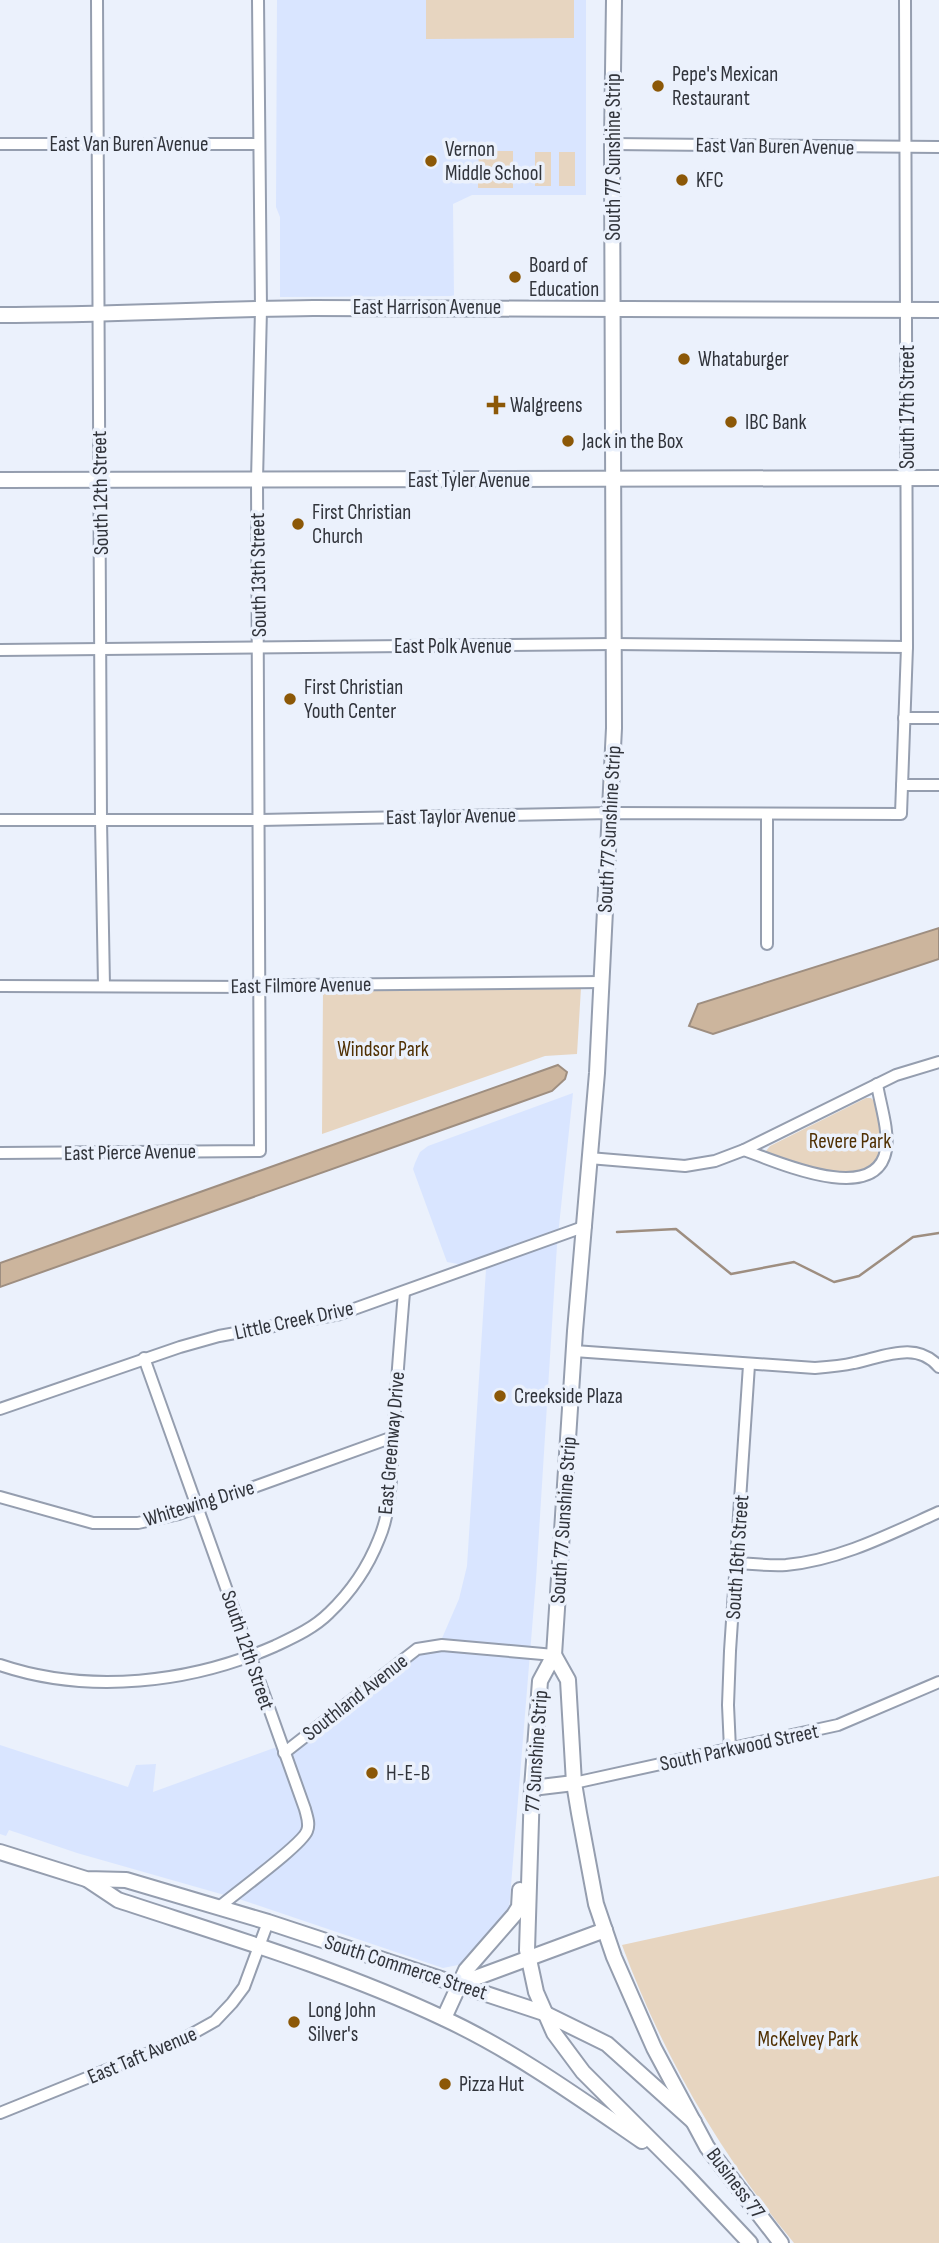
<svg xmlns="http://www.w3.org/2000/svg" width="939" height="2243" viewBox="0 0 939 2243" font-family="'Sofia Sans Condensed',sans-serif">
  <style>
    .built { fill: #d9e5ff }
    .green { fill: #e7d5c0 }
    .water { fill: #ccb59d; stroke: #9e8e80; stroke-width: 2 }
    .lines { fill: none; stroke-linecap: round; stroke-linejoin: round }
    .stream { stroke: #9e8e80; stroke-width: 2.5 }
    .minor-casing { stroke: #959eaf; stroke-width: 14 }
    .major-casing { stroke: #959eaf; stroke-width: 18 }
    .minor { stroke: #fff; stroke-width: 10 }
    .major { stroke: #fff; stroke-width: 14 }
    .poi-dot { fill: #8c5807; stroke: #ebf1fc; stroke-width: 2.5 }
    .labels { text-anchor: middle; stroke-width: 7; stroke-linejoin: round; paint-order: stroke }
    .poi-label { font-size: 21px; fill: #31343b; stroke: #ebf1fc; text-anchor: start }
    .street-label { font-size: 21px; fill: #31343b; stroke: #ebf1fc }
    .park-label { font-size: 21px; fill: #503003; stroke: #ebf1fc }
  </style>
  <rect width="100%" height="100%" fill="#ebf1fc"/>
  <!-- built -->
  <g class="built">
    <polygon points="277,0 586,0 586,195 472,195 453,204 454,296 280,297 280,217 276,207"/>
    <polygon points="573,1093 557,1245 536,1580 509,1910 466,1959 458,1965 443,1968 242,1900 77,1853 9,1830 6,1836 0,1834 0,1745 128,1787 136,1765 156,1764 153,1792 274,1748 299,1749 421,1653 436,1652 459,1599 467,1566 486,1269 447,1262 413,1169 415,1163 420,1152 428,1146"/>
  </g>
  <!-- green -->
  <g class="green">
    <polygon points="426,0 574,0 574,38 426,39"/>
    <polygon points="478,151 513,151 513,167 479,167"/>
    <rect x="535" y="152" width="16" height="34"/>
    <rect x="559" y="152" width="16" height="34"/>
    <rect x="478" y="172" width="35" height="16"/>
    <polygon points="581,988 577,1054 545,1056 322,1134 323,989"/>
    <path d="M 866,1098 L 871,1098 L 875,1102 C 877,1117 884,1135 880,1151 C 869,1193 796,1163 771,1155 L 766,1151 L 770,1146 Z"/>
    <path d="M 939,1876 L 939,2243 L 794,2243 C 720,2154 662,2054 622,1945 Z"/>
  </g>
  <!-- water -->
  <g class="water">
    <polygon points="939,928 939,959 713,1034 689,1026 698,1004"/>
    <polygon points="558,1065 567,1072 565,1079 552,1091 0,1287 0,1263"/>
  </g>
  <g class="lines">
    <!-- stream -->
    <polyline class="stream" points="617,1232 676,1229 731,1274 794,1262 834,1282 859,1276 913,1237 939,1233"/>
    <defs>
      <g id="minor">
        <polyline points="97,0 101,820 104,986"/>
        <polyline points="0,144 258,144"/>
        <polyline points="612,144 939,147"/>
        <polyline points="0,650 614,644 907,647"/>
        <polyline points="904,718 939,718"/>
        <polyline points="902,785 939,785"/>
        <polyline points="0,820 260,820 611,813 901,814 907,647 905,0"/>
        <polyline points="767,944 767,814"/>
        <polyline points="0,986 260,987 294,985 602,982"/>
        <path d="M 744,1150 C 775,1161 876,1207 886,1150 C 889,1129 880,1104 877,1084"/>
        <polyline points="0,1153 260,1151 257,480 261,309 258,0"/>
        <polyline points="589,1158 685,1166 715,1161 744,1150 896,1075 939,1062"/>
        <path d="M 574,1351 L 815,1368 C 828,1367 841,1366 854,1363 C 883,1357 917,1340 939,1367"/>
        <path d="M 144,1358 L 305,1809 C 307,1817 310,1824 307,1831 C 302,1845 234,1894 218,1908"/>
        <polyline points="0,1409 180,1347 219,1336 340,1314 586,1226"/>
        <polyline points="0,1497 93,1523 138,1523 179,1514 393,1437"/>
        <path d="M 737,1563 C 753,1564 770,1566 786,1565 C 840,1560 890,1534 939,1512"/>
        <path d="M 0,1665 C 89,1695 191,1683 275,1646 C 294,1637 314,1628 329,1613 C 351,1592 368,1567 379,1539 C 392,1509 391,1472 393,1440 C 396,1390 400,1341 404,1292"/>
        <polyline points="730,1749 728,1705 730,1651 749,1365"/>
        <polyline points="284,1753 417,1649 442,1645 554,1655"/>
        <polyline points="574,1783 838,1725 939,1682"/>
        <polyline points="0,2113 181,2040 215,2021 232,2003 244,1987 268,1922"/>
      </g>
      <g id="major">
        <polyline points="614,0 612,144 614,728 597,1073 575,1331 554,1655 540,1681 532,1788 527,1950 536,1992 554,2033 583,2072 687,2176 750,2243"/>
        <path d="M 0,315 C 104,315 209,309 313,308 C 522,307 730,311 939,310"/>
        <polyline points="0,480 939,478"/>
        <polyline points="554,1655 568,1680 574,1783 579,1813 596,1904 614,1957 654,2048 707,2147 781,2243"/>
        <polyline points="532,1788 574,1783"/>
        <polyline points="0,1852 86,1879 126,1880 268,1922 544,2013 607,2044 694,2122"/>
        <path d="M 88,1880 L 118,1900 C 227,1936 339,1969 443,2018 C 514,2051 578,2097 642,2141"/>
        <polyline points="459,1984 605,1930"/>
        <polyline points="444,2018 466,1970 514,1915 519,1907 520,1890"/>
      </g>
    </defs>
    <!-- minor casing -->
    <use href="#minor" class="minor-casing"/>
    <!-- major casing -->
    <use href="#major" class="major-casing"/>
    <!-- minor -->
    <use href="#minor" class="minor"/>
    <!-- major -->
    <use href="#major" class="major"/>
  </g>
  <!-- markers -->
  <g class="poi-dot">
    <circle cx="658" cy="86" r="7"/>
    <circle cx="431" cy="161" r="7"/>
    <circle cx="682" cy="180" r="7"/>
    <circle cx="515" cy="277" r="7"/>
    <circle cx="684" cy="359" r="7"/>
    <path d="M492.5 394.5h7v7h7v7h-7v7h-7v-7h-7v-7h7z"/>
    <circle cx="731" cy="422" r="7"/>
    <circle cx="568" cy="441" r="7"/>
    <circle cx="298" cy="524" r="7"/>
    <circle cx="290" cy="699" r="7"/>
    <circle cx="500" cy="1396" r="7"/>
    <circle cx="372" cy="1773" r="7"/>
    <circle cx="294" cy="2022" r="7"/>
    <circle cx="445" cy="2084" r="7"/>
  </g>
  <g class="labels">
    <!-- poi labels -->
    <g class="poi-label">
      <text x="672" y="81">Pepe's Mexican<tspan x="672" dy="24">Restaurant</tspan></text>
      <text x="445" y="156">Vernon<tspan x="445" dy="24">Middle School</tspan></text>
      <text x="696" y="187">KFC</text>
      <text x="529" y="272">Board of<tspan x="529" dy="24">Education</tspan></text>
      <text x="698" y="366">Whataburger</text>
      <text x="510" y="412">Walgreens</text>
      <text x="745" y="429">IBC Bank</text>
      <text x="582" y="448">Jack in the Box</text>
      <text x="312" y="519">First Christian<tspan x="312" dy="24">Church</tspan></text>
      <text x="304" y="694">First Christian<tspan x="304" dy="24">Youth Center</tspan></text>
      <text x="514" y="1403">Creekside Plaza</text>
      <text x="386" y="1780">H-E-B</text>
      <text x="308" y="2017">Long John<tspan x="308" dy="24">Silver's</tspan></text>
      <text x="459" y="2091">Pizza Hut</text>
    </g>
    <!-- street labels -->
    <g class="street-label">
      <text x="129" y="151">East Van Buren Avenue</text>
      <text transform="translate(775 146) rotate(1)" y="7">East Van Buren Avenue</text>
      <text transform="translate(613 157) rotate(-90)" y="7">South 77 Sunshine Strip</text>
      <text x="427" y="314">East Harrison Avenue</text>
      <text transform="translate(907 407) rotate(-90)" y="7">South 17th Street</text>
      <text x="469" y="487">East Tyler Avenue</text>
      <text transform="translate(100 493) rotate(-91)" y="7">South 12th Street</text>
      <text transform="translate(258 575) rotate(-91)" y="7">South 13th Street</text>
      <text x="453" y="653">East Polk Avenue</text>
      <text transform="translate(451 816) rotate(-1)" y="7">East Taylor Avenue</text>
      <text transform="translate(609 829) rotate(-87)" y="7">South 77 Sunshine Strip</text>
      <text transform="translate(301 985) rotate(-1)" y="7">East Filmore Avenue</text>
      <text transform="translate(130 1152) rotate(-1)" y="7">East Pierce Avenue</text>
      <text transform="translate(294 1320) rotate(-12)" y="7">Little Creek Drive</text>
      <text transform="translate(391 1443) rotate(-85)" y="7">East Greenway Drive</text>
      <text transform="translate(199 1503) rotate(-17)" y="7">Whitewing Drive</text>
      <text transform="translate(563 1520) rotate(-86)" y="7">South 77 Sunshine Strip</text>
      <text transform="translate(737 1557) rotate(-86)" y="7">South 16th Street</text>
      <text transform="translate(248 1650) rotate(71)" y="7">South 12th Street</text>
      <text transform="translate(355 1697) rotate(-38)" y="7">Southland Avenue</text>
      <text transform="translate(739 1747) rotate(-12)" y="7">South Parkwood Street</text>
      <text transform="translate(536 1751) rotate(-86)" y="7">77 Sunshine Strip</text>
      <text transform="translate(406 1967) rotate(18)" y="7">South Commerce Street</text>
      <text transform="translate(142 2055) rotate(-23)" y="7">East Taft Avenue</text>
      <text transform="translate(736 2183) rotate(53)" y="7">Business 77</text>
    </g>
    <!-- park labels -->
    <g class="park-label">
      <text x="383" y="1056">Windsor Park</text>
      <text x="850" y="1148">Revere Park</text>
      <text x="808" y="2046">McKelvey Park</text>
    </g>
  </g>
</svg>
